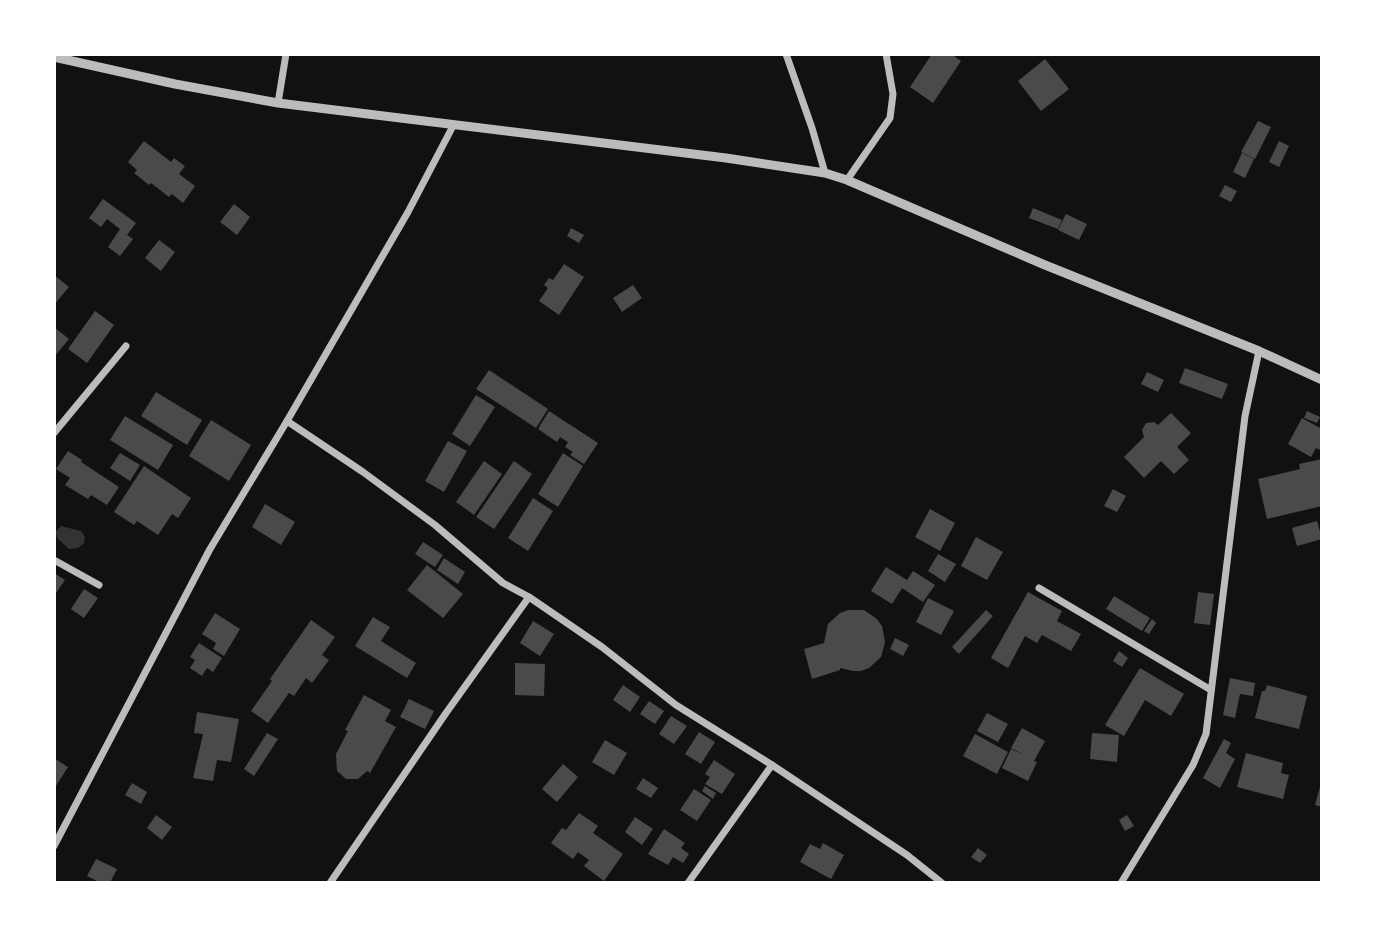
<svg xmlns="http://www.w3.org/2000/svg" width="1376" height="937" viewBox="0 0 1376 937" font-family="Rubik,sans-serif">
  <style>
    .water { fill: #333 }
    .building { fill: #4a4a4a }
    .lines { fill: none; stroke-linecap: round; stroke-linejoin: round }
    .minor { stroke: #bcbcbc; stroke-width: 7 }
    .tertiary { stroke: #bcbcbc; stroke-width: 9 }
  </style>
  <rect width="100%" height="100%" fill="#111"/>
  <!-- water -->
  <polygon class="water" points="61,526 81,531 85,537 84,543 78,548 69,549 58,539 55,532"/>
  <!-- building -->
  <g class="building">
    <polygon points="932,54 951,54 961,61 933,103 910,87"/>
    <polygon points="1045,59 1069,89 1041,111 1018,81"/>
    <polygon points="1258,121 1271,127 1255,159 1241,152"/>
    <polygon points="144,141 171,162 174,158 185,166 179,174 195,186 183,203 172,194 169,197 151,183 149,185 134,173 137,170 128,162"/>
    <polygon points="1279,141 1289,146 1279,167 1269,162"/>
    <polygon points="1242,153 1254,159 1245,178 1233,172"/>
    <polygon points="1225,185 1237,191 1231,202 1219,196"/>
    <polygon points="103,199 136,223 127,235 133,239 120,256 108,247 120,229 107,219 101,227 89,218"/>
    <polygon points="234,204 250,217 237,235 220,222"/>
    <polygon points="1033,208 1062,220 1058,229 1029,218"/>
    <polygon points="1066,214 1087,224 1079,240 1058,230"/>
    <polygon points="571,228 584,235 579,243 567,236"/>
    <polygon points="159,240 175,252 161,271 145,258"/>
    <polygon points="564,264 584,277 559,315 539,301 548,288 544,285 549,278 553,280"/>
    <polygon points="54,275 69,287 54,305"/>
    <polygon points="633,285 642,298 622,312 613,298"/>
    <polygon points="95,311 114,325 87,363 68,349"/>
    <polygon points="54,327 69,339 54,357"/>
    <polygon points="1185,368 1228,384 1222,399 1179,383"/>
    <polygon points="489,370 548,409 536,428 476,389"/>
    <polygon points="1147,372 1164,380 1158,392 1141,384"/>
    <polygon points="156,392 202,420 187,445 141,416"/>
    <polygon points="476,395 495,407 470,446 452,434"/>
    <polygon points="549,411 598,443 584,464 570,455 573,452 565,447 568,442 560,437 557,442 538,429"/>
    <polygon points="1307,411 1320,417 1317,423 1304,418"/>
    <polygon points="1171,413 1191,433 1177,447 1189,460 1174,474 1161,461 1144,478 1124,457 1144,437 1142,430 1146,423 1154,422 1158,425"/>
    <polygon points="125,416 173,445 158,470 110,440"/>
    <polygon points="1302,418 1322,429 1322,451 1316,448 1311,457 1288,444"/>
    <polygon points="211,420 251,445 229,481 189,456"/>
    <polygon points="448,441 467,451 444,492 425,481"/>
    <polygon points="68,451 82,460 81,462 119,487 107,505 91,495 88,499 65,485 70,478 56,469"/>
    <polygon points="120,453 140,465 130,481 110,468"/>
    <polygon points="563,453 583,466 558,507 538,494"/>
    <polygon points="1322,459 1322,506 1267,519 1258,479 1300,469 1299,464"/>
    <polygon points="484,461 502,474 474,515 456,502"/>
    <polygon points="514,461 532,474 494,529 476,517"/>
    <polygon points="144,466 191,498 178,518 172,514 158,535 137,521 134,525 114,512"/>
    <polygon points="1113,489 1126,496 1117,512 1104,506"/>
    <polygon points="533,498 553,511 528,551 508,538"/>
    <polygon points="265,504 295,522 281,545 252,527"/>
    <polygon points="930,509 955,523 940,551 915,537"/>
    <polygon points="1317,521 1322,539 1297,546 1292,528"/>
    <polygon points="976,537 1003,552 987,580 961,566"/>
    <polygon points="423,542 443,555 435,567 415,554"/>
    <polygon points="938,554 956,564 945,582 928,571"/>
    <polygon points="444,558 465,572 458,584 437,570"/>
    <polygon points="427,565 463,594 443,618 407,590"/>
    <polygon points="886,567 907,580 913,571 935,585 923,602 902,588 892,604 871,591"/>
    <polygon points="54,573 65,580 54,596"/>
    <polygon points="84,589 98,598 84,618 71,609"/>
    <polygon points="1028,592 1062,611 1057,621 1081,634 1071,651 1042,635 1037,643 1025,636 1008,668 991,658"/>
    <polygon points="1198,592 1214,594 1210,625 1194,623"/>
    <polygon points="1114,596 1150,618 1142,631 1106,609"/>
    <polygon points="928,598 954,611 941,635 916,622"/>
    <polygon points="848,610 864,610 877,619 882,626 885,642 881,657 869,668 861,671 853,671 840,668 840,670 812,679 804,649 824,643 828,624 840,613"/>
    <polygon points="986,610 993,616 959,654 952,647"/>
    <polygon points="215,613 240,629 224,656 213,649 216,643 202,634"/>
    <polygon points="373,617 390,627 381,641 416,663 407,678 355,646"/>
    <polygon points="1152,619 1156,623 1149,634 1144,631"/>
    <polygon points="311,620 335,637 322,655 329,660 312,683 306,678 294,696 289,693 268,723 251,711 272,681 270,679"/>
    <polygon points="533,621 554,634 540,656 520,643"/>
    <polygon points="895,638 909,645 903,656 890,649"/>
    <polygon points="199,643 222,658 213,672 207,668 202,676 190,668 195,660 190,657"/>
    <polygon points="1119,651 1128,658 1122,667 1113,661"/>
    <polygon points="515,663 545,664 544,696 515,695"/>
    <polygon points="1140,668 1184,694 1171,716 1145,700 1124,736 1105,725"/>
    <polygon points="1230,678 1255,683 1253,696 1240,694 1235,718 1223,715"/>
    <polygon points="623,685 640,697 630,712 613,700"/>
    <polygon points="1267,685 1307,696 1299,729 1255,718 1262,691 1265,691"/>
    <polygon points="364,695 391,710 385,721 396,727 370,773 367,771 358,779 346,779 337,771 336,754 348,731 345,730"/>
    <polygon points="409,699 434,711 425,729 400,717"/>
    <polygon points="649,701 664,711 655,724 640,714"/>
    <polygon points="197,712 239,719 231,762 217,760 213,781 193,778 203,734 194,733"/>
    <polygon points="987,713 1008,724 998,742 977,731"/>
    <polygon points="671,716 687,726 674,744 659,734"/>
    <polygon points="1022,728 1045,741 1034,761 1037,762 1028,781 1002,768 1011,749 1026,756 1011,748"/>
    <polygon points="699,732 715,742 701,764 685,754"/>
    <polygon points="267,733 278,739 254,776 244,769"/>
    <polygon points="1092,733 1119,735 1117,762 1090,759"/>
    <polygon points="975,734 1008,752 997,774 963,756"/>
    <polygon points="1224,739 1231,743 1226,753 1235,759 1220,788 1203,778"/>
    <polygon points="605,740 627,753 614,775 592,762"/>
    <polygon points="1246,753 1283,763 1281,773 1289,775 1283,799 1237,787"/>
    <polygon points="54,758 68,767 54,789"/>
    <polygon points="714,760 735,774 722,794 705,784 710,777 705,774"/>
    <polygon points="563,764 578,777 557,802 542,789"/>
    <polygon points="643,778 658,788 651,798 636,789"/>
    <polygon points="132,783 147,792 141,804 125,795"/>
    <polygon points="1321,783 1322,783 1322,807 1315,805"/>
    <polygon points="705,786 716,793 713,799 702,791"/>
    <polygon points="694,789 711,800 697,821 680,810"/>
    <polygon points="579,813 598,826 593,833 623,854 604,881 584,866 589,860 578,852 573,859 551,843 562,828 566,830"/>
    <polygon points="156,815 172,827 162,840 147,828"/>
    <polygon points="1127,815 1134,826 1125,831 1119,820"/>
    <polygon points="635,817 653,829 642,845 625,832"/>
    <polygon points="664,829 685,843 681,848 689,854 683,863 673,857 668,865 648,854"/>
    <polygon points="823,843 844,855 831,879 800,862 810,844 820,849"/>
    <polygon points="978,848 987,855 980,863 971,857"/>
    <polygon points="96,859 117,869 110,883 101,883 87,876"/>
  </g>
  <g class="lines">
    <!-- minor -->
    <g class="minor">
      <polyline points="786,54 812,128 825,173"/>
      <polyline points="278,103 286,54"/>
      <polyline points="847,180 890,118 893,94 886,54"/>
      <polyline points="287,421 408,212 453,126"/>
      <polyline points="54,433 126,346"/>
      <polyline points="54,560 99,585"/>
      <polyline points="1039,588 1211,690"/>
      <polyline points="54,846 210,549 287,421 363,472 435,525 503,583 529,597 602,647 676,705 772,765 907,855 942,883"/>
      <polyline points="330,883 446,713 529,597"/>
      <polyline points="688,883 772,765"/>
      <polyline points="1121,883 1193,765 1206,734 1245,416 1259,351"/>
    </g>
    <!-- tertiary -->
    <polyline class="tertiary" points="54,57 175,84 278,103 726,158 825,173 847,180 1045,265 1259,351 1322,380"/>
  </g>
  <!-- border -->
  <rect width="1376" height="937" fill="none" stroke="#ffffff" stroke-width="112"/>
</svg>
